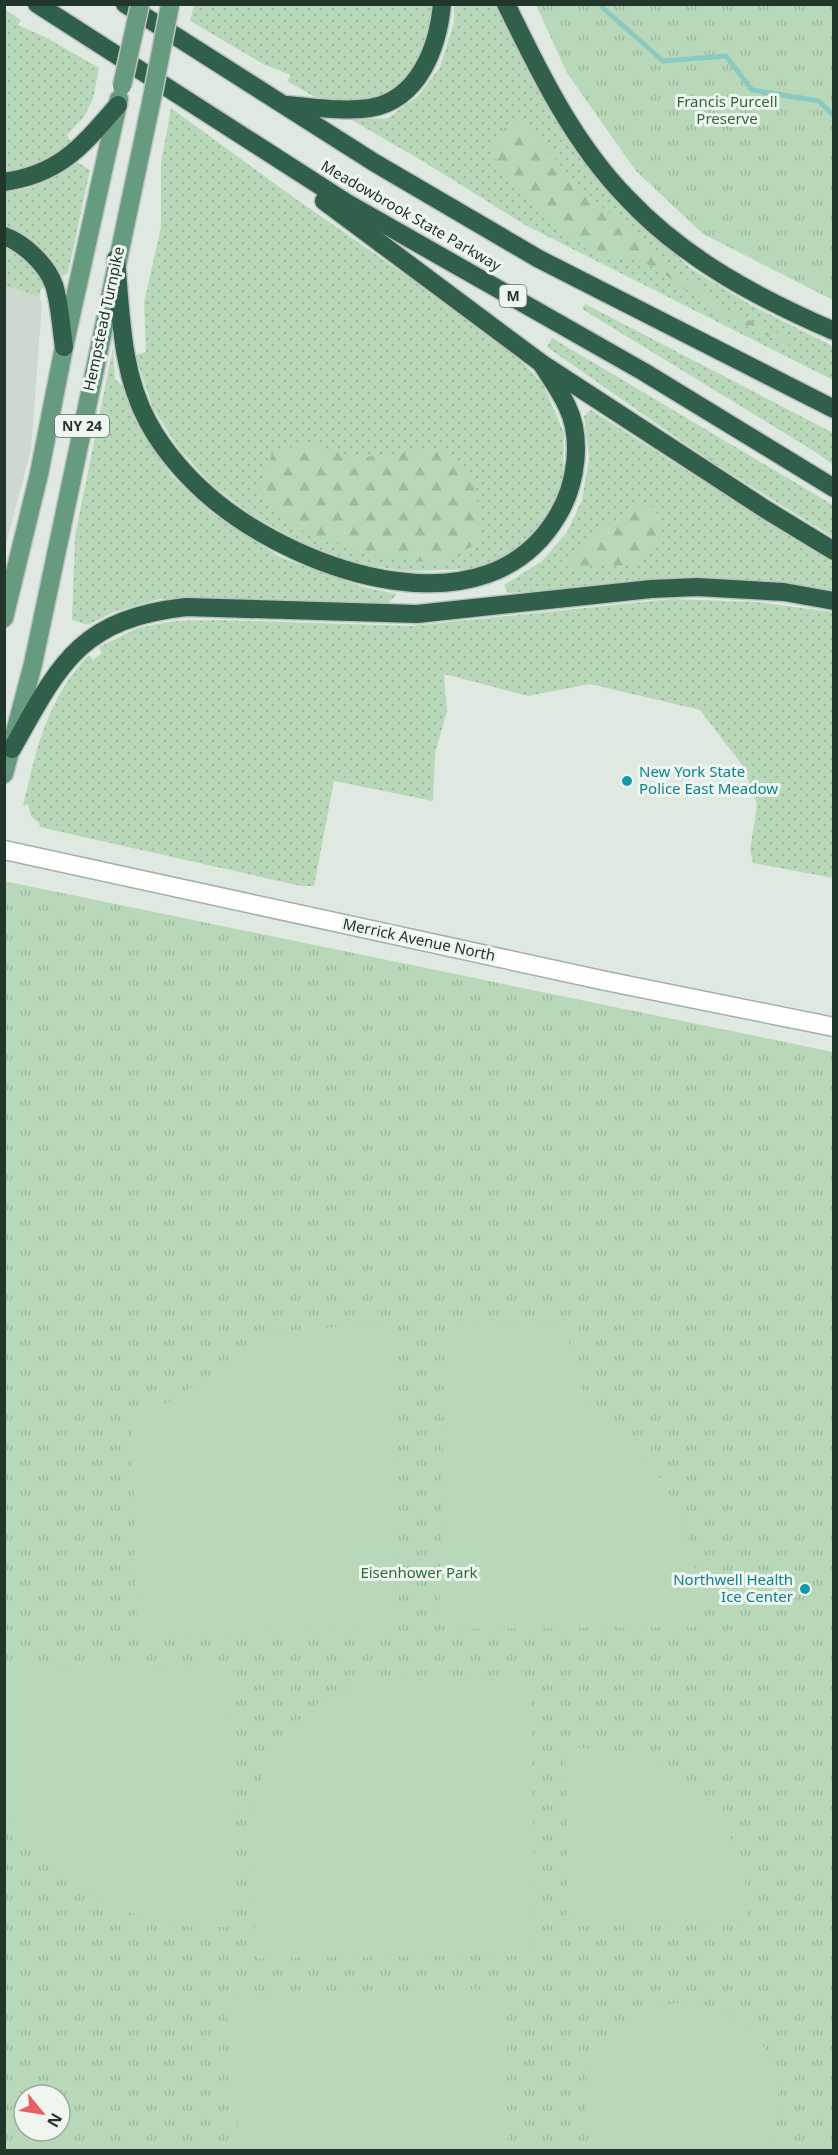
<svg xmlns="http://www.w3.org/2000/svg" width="838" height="2155" viewBox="0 0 838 2155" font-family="'Noto Sans',sans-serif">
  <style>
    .built { fill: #cdd8d0 }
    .grass { fill: url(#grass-dots) }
    .forest { fill: url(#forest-firs) }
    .park { fill: url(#park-tufts); fill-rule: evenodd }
    .garden { fill: #b9d8b9 }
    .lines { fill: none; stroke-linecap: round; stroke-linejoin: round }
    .stream { stroke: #8acac3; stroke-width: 5 }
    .secondary-casing { stroke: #9fb3a7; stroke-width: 21 }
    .primary-casing { stroke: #bcc3c0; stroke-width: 21 }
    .motorway-casing { stroke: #bcc3c0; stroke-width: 21 }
    .secondary { stroke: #fff; stroke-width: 18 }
    .primary { stroke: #679b80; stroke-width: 18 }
    .motorway { stroke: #30604a; stroke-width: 18 }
    .primary-bridge-casing { stroke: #bcc3c0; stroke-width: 21; stroke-linecap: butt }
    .primary-bridge { stroke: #679b80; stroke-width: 18 }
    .culture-dot { fill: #0f9aa8; stroke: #eff6f0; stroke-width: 2 }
    .labels { text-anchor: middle; stroke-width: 6; stroke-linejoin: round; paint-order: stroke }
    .shield { fill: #eff6f0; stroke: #5f7067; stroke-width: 1.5 }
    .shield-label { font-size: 14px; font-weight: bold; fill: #21372c }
    .park-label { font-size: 15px; fill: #2f6a37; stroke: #eff6f0 }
    .street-label { font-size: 15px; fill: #21372c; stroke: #eff6f0 }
    .culture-label { font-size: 15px; fill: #0d838f; stroke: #eff6f0; text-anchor: start }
  </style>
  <defs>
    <pattern id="grass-dots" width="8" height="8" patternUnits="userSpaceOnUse" patternTransform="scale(1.5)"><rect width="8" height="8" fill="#b9d8b9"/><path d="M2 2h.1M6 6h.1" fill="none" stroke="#9fba9f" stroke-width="1.8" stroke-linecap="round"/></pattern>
    <pattern id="forest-firs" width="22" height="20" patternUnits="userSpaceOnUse" patternTransform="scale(1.5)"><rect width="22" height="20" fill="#b9d8b9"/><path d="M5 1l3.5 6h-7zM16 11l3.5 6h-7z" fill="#9fba9f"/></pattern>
    <pattern id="park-tufts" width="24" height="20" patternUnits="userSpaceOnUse" patternTransform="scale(1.5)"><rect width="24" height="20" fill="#b9d8b9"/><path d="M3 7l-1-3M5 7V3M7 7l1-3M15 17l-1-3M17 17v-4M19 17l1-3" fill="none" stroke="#9fba9f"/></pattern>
  </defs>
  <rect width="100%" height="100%" fill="#dfe9e2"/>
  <!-- built -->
  <polygon class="built" points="5,286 39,297 42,303 31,450 5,548"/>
  <!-- grass -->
  <g class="grass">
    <polygon points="194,5 434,5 433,28 419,63 392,92 356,105 315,97 287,81 291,75 265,65 190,21"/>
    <polygon points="454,5 498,5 580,153 633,216 690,268 751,305 833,346 833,380 527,226 424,162 352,120 388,118 418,96 440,67 454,22"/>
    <polygon points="4,9 21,20 18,25 47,38 99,68 93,99 84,117 67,135 72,144 45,164 4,176"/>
    <polygon points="171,108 293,197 505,344 543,384 564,433 563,479 548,518 523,546 478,569 406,571 358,564 306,545 253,516 211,484 179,449 153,408 135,355 146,352 144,303 161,227 161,163"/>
    <path d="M 77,162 L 90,170 L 68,273 L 63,276 L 35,245 L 5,227 L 4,192 C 32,191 54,178 77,162 Z"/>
    <polygon points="4,246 34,267 45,286 41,289 39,297 5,286"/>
    <polygon points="585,304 833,433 833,465 817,453 582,309"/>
    <polygon points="552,338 833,505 833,537 710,461 547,347"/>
    <polygon points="113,348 115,379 125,388 143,433 172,476 212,513 280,557 363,587 397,594 387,605 213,599 159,599 114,612 88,625 72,620 75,536"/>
    <polygon points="591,410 833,563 833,592 771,581 710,578 508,593 504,585 542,561 567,532 582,500 589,458 584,416"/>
    <path d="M 672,599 L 757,602 L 833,612 L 833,878 L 753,863 L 750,850 L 757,805 L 743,766 L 700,710 L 590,684 L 528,696 L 444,674 L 447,711 L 435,753 L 433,801 L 334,781 L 314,886 L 301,886 L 39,827 L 40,824 L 31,816 L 28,804 L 23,806 C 36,749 48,697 89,655 L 93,660 L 102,653 L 99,647 L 138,628 L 175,621 L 220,620 L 411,626 Z"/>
  </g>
  <!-- forest -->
  <g class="forest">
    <polygon points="521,120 575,182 647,247 721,307 784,336 790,346 721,315 657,269 634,257 602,257 565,234 496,162 492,149 498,132"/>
    <polygon points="308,442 354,458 445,449 475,477 480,542 440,564 372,555 303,531 259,493 272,453"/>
    <polygon points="640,504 656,508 659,532 656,547 645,559 622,567 596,563 580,570 567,567 582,542"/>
  </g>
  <!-- park -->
  <g class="park">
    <polygon points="536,5 833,5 833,300 703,234 636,171 567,73"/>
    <path d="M 4,881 L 833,1052 L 833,2150 L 5,2150 ZM 24,2095 L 60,2095 L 60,2131 L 24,2131 Z"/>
  </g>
  <!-- garden -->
  <g class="garden">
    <polygon points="397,1323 399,1619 387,1631 137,1633 132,1424 254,1349 261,1332"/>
    <polygon points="568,1324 570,1362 584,1397 649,1461 679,1509 693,1553 700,1597 700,1627 450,1629 439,1618 446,1325"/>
    <path d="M 220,1666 L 231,1677 L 234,1927 C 215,1927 194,1928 175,1925 C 114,1912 66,1889 26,1841 C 18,1831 10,1822 5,1811 L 5,1669 Z"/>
    <polygon points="419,1677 531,1678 535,1943 522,1955 256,1958 253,1817 262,1775 283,1734 322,1699 362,1682"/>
    <path d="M 565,1747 C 639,1750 698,1767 731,1839 C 735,1847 740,1855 743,1864 C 747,1881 746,1906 747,1924 L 579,1926 L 568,1915 Z"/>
    <polygon points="494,1989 505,2000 508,2150 245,2150 229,2093 227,1994"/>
    <path d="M 675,2003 C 685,2003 697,2003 707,2006 C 773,2025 794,2091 766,2150 L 599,2150 C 574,2114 583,2051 620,2025 C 637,2013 654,2007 675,2003 Z"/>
  </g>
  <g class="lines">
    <!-- stream -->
    <polyline class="stream" points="602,4 602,7 663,61 726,56 752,90 819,101 834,116"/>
    <defs>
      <polyline id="secondary" points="4,850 606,981 834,1027"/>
      <g id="primary">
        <polyline points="4,618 39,474 64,347 119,99"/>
        <polyline points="4,774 33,664 151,103"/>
      </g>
      <g id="motorway">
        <polyline points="37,4 347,203 644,372 834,488"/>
        <polyline points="125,4 375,163 539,259 834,409"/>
        <path d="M 506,4 C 539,72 574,144 627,198 C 684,259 758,298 834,331"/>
        <path d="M 286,105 C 314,107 342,112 370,108 C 419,100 438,47 442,4"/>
        <path d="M 4,182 C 61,174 83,145 118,105"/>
        <polyline points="324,201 541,363 765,509 834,551"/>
        <path d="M 4,236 C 24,243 47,265 54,285 C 60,304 61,327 64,347"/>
        <path d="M 116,259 C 121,314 121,372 148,422 C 164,452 190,481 216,502 C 302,572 487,637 558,515 C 576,485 583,439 567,406 C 560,391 550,377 541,363"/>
        <path d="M 12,749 C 60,663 80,619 186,607 L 417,614 L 651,589 L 697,587 L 784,592 L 834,601"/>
      </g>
    </defs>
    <!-- secondary casing -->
    <use href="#secondary" class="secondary-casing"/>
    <!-- primary casing -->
    <use href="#primary" class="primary-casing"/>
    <!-- motorway casing -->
    <use href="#motorway" class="motorway-casing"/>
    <!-- secondary -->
    <use href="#secondary" class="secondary"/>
    <!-- primary -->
    <use href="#primary" class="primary"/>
    <!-- motorway -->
    <use href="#motorway" class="motorway"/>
    <defs>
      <g id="primary-bridge">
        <polyline points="122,86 140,4"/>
        <polyline points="151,103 170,5"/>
      </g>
    </defs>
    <!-- primary-bridge casing -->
    <use href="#primary-bridge" class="primary-bridge-casing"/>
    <!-- primary-bridge -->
    <use href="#primary-bridge" class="primary-bridge"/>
  </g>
  <!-- markers -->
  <g class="culture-dot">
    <circle cx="627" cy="781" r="6"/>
    <circle cx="805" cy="1589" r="6"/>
  </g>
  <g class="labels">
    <!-- shield labels -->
    <g class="shield">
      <rect x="499.5" y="285" width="27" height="22" rx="4.5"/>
      <rect x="55" y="415" width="54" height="22" rx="4.5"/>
    </g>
    <g class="shield-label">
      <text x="513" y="301">M</text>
      <text x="82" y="431">NY 24</text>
    </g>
    <!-- park labels -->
    <g class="park-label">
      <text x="727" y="107">Francis Purcell<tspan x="727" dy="17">Preserve</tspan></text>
      <text x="419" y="1578">Eisenhower Park</text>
    </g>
    <!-- street labels -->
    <g class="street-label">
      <text transform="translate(411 216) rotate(30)" y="5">Meadowbrook State Parkway</text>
      <text transform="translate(104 319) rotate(-78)" y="5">Hempstead Turnpike</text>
      <text transform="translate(419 940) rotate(12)" y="5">Merrick Avenue North</text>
    </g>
    <!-- culture labels -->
    <g class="culture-label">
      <text x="639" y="777">New York State<tspan x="639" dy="17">Police East Meadow</tspan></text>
      <text x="793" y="1585" text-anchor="end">Northwell Health<tspan x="793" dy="17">Ice Center</tspan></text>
    </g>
  </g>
  <!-- border -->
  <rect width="838" height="2155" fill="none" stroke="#21372c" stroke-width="12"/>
  <!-- north arrow -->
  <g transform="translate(42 2113) rotate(120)"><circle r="28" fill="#eff6f0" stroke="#9daaa2" stroke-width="1.5"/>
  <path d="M0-4.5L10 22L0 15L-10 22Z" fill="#e66061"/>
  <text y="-9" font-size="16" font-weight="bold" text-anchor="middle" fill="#21372c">N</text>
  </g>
</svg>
